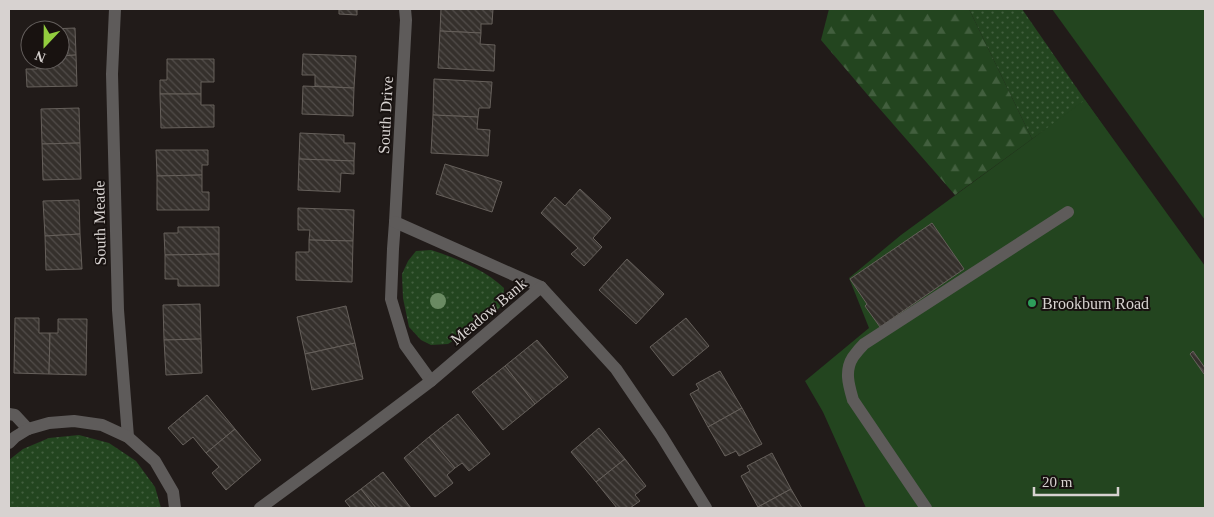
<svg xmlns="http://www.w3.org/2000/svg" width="1214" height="517" viewBox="0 0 1214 517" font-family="'Times New Roman',serif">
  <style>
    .grass { fill: url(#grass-dots) }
    .forest { fill: url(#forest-firs) }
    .park { fill: #23451f }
    .building { fill: url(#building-back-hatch); stroke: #66605b }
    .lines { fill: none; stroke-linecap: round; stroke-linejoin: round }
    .lane { stroke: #5e5b5a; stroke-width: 12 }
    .street { stroke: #5e5b5a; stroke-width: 12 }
    .tree { fill: #6a8a62 }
    .leisure-dot { fill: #2e9e5b; stroke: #181210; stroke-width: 2 }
    .labels { text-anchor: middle; stroke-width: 4; stroke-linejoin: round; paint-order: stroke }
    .street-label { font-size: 16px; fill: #d7d2d0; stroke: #181210 }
    .poi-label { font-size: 16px; fill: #d7d2d0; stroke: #181210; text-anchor: start }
  </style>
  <defs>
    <pattern id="grass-dots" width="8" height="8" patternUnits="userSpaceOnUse" patternTransform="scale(1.25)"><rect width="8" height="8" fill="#23451f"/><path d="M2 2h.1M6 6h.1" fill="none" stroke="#425f3e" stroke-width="1.8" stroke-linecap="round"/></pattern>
    <pattern id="forest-firs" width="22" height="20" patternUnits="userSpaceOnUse" patternTransform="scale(1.25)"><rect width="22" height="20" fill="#23451f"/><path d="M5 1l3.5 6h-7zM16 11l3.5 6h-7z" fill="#425f3e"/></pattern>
    <pattern id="building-back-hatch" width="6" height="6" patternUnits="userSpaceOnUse" patternTransform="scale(1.25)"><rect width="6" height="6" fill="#35302c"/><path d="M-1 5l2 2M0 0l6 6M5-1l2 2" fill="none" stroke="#524d4a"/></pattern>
  </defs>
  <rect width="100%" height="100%" fill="#211b19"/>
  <!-- grass -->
  <g class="grass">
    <polygon points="969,9 1022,9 1085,100 1130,164 1045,130 1032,139"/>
    <path d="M 431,250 C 456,258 485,270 504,288 L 503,304 L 492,316 L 448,344 L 431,345 L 421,340 L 409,327 L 403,298 L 402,274 L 408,261 L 416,251 Z"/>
    <polygon points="79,435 109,443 136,461 155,487 161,508 9,508 9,460 23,449 49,438"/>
  </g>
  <!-- forest -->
  <polygon class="forest" points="829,9 969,9 1032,139 955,195 872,100 821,40"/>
  <!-- park -->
  <g class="park">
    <polygon points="1052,9 1205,9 1205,220"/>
    <polygon points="1085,100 1205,266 1205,508 866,508 823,412 805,381 869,328 849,278 901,235"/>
  </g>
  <!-- building -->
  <g class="building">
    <polygon points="339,9 357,9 357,15 339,14"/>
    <polygon points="441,9 493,9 492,24 481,24 481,33 440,31"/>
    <polygon points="75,28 76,55 60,56 60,30 30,30 30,44 27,45 27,30"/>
    <polygon points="440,31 481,33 480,44 495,45 494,71 438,68"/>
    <polygon points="303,54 356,56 354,88 315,86 315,75 302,75"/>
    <polygon points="76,55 77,86 27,87 26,69 37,69 37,60 60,60 60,56"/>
    <polygon points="167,59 214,59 214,82 201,82 201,94 160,94 160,80 167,80"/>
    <polygon points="434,79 492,82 490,108 479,108 478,117 433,115"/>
    <polygon points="303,86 354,88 353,116 302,114"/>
    <polygon points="160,94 201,94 201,105 214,105 214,127 161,128"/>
    <polygon points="79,108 80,143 42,144 41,109"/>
    <polygon points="433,115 478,117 477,129 490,130 488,156 431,153"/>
    <polygon points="300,133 344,135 344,143 355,143 354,161 299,159"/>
    <polygon points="80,143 81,179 43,180 42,144"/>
    <polygon points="156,150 208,150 208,165 202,165 202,175 157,176"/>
    <polygon points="299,159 354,161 354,174 341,173 340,192 298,190"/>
    <polygon points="445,164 502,182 492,212 436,194"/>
    <polygon points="202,175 202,192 209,192 209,210 157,210 157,176"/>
    <polygon points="580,189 611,218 593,238 602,247 584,266 571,254 578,248 541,213 555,197 565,206"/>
    <polygon points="79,200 80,234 45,236 43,201"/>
    <polygon points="298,208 354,210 353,241 309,240 310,230 298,230"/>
    <polygon points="932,223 964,269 880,327 865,306 867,304 850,279"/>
    <polygon points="178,227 219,227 219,254 165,255 164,233 178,233"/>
    <polygon points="80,234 82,269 46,270 45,236"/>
    <polygon points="309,240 353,241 352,282 296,280 296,252 309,252"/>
    <polygon points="219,254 219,286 178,286 178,279 165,279 165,255"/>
    <polygon points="627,259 664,294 636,324 599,290"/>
    <polygon points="200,304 201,339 164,340 163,305"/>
    <polygon points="346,306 355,343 305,354 297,317"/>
    <polygon points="15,318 39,318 39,333 50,333 49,374 14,373"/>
    <polygon points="686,318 709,346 673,376 650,347"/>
    <polygon points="58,319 87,319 86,375 49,374 50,333 58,333"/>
    <polygon points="201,339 202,373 166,375 164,340"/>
    <polygon points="537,340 568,377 535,404 505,366"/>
    <polygon points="355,343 363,379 312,390 305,354"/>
    <polygon points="1193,351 1205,368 1205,373 1204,374 1190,354"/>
    <polygon points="505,366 535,404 503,430 472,392"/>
    <polygon points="720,371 742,408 708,427 690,394 699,389 696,384"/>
    <polygon points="207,395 235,429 206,453 193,437 183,445 168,428"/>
    <polygon points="742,408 762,444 739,456 736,451 725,456 708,427"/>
    <polygon points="458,414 490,454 469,471 462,463 455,468 429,437"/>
    <polygon points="599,428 625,459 596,482 571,452"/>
    <polygon points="235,429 261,460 226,490 212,473 219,467 206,453"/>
    <polygon points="429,437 455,468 447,475 453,483 435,497 404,458"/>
    <polygon points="772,453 791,489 758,507 741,476 750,471 747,466"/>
    <polygon points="625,459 646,486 635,495 640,501 630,508 617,508 596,482"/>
    <polygon points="383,472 411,508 376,508 361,489"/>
    <polygon points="361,489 376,508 349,508 350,507 345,501"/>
    <polygon points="791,489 802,508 759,508 758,507"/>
  </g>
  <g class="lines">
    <!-- lane -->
    <path class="lane" d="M 926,508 L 853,400 C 849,386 844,371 853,357 C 856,353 860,348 864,344 L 1068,212"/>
    <!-- street -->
    <g class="street">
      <polyline points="115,9 112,74 118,310 128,437"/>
      <polyline points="405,9 406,20 395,222 393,249 391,299 405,345 431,381"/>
      <polyline points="395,222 541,287"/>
      <polyline points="9,414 15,415 28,429"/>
      <polyline points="9,443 15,437 28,429 49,423 74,421 102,425 128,437 155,461 173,492 175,508"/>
      <polyline points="260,508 362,433 431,381 541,287 616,369 661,435 706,508"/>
    </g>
  </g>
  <!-- trees -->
  <circle class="tree" cx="438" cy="301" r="8"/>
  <!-- markers -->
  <circle class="leisure-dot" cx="1032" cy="303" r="5"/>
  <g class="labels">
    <!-- street labels -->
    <g class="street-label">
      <text transform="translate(385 115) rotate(-87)" y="6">South Drive</text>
      <text transform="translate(99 223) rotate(-91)" y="6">South Meade</text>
      <text transform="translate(488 311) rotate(-40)" y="6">Meadow Bank</text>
    </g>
    <!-- poi labels -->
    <g class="poi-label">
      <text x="1042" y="309">Brookburn Road</text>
    </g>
  </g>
  <!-- border -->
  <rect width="1214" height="517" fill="none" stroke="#d7d2d0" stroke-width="20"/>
  <!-- north arrow -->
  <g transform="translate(45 45) rotate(202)"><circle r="24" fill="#181210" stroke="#645f5d"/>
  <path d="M0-4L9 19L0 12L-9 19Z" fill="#92cd3e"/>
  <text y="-8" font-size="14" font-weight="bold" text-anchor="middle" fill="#d7d2d0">N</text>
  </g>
  <!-- scale -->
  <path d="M1034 487v8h84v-8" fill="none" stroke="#d7d2d0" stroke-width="2.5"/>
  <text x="1042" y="487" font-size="15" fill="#d7d2d0" stroke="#181210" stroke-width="4" paint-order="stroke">20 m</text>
</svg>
